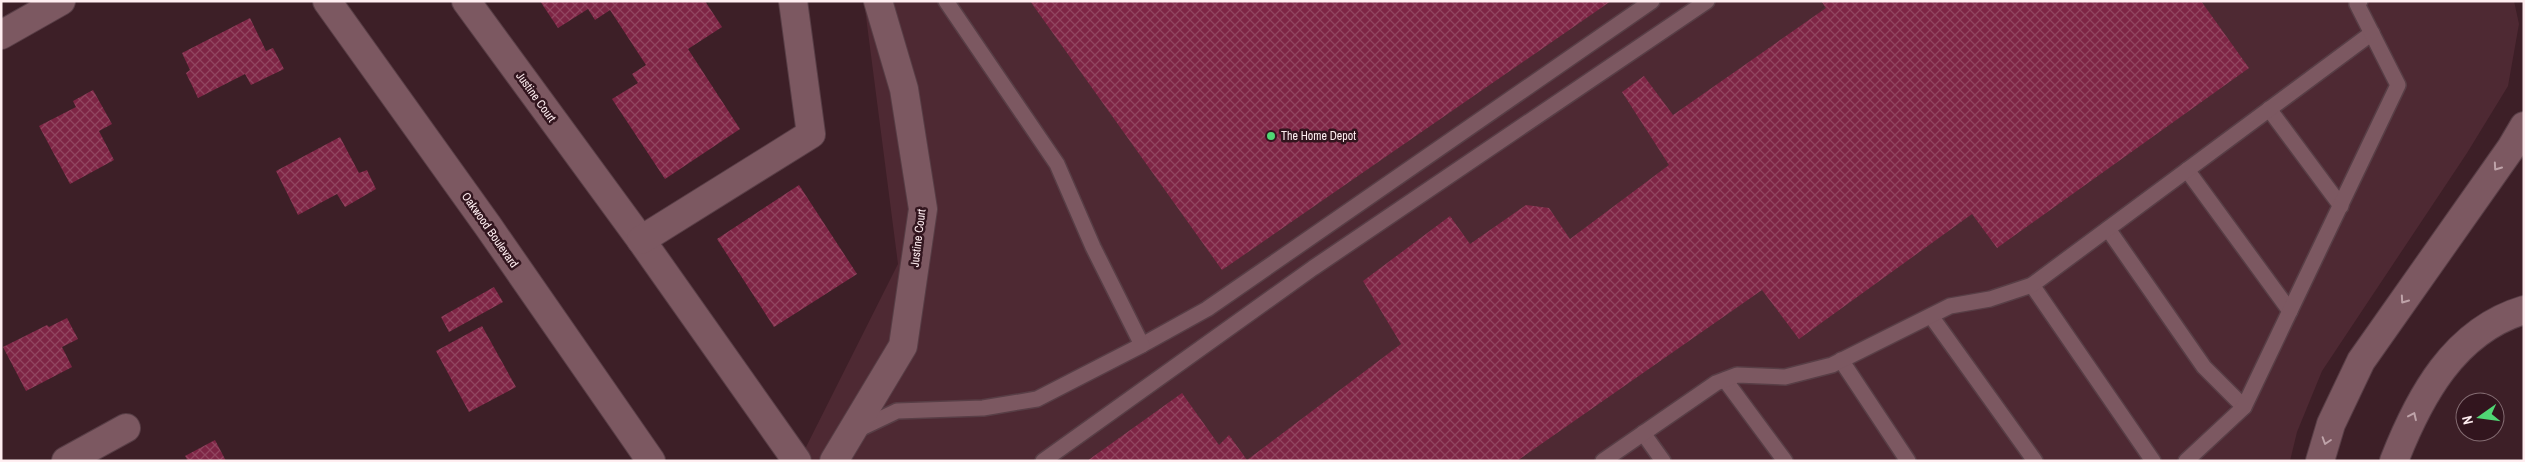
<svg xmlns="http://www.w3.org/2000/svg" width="2525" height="462" viewBox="0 0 2525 462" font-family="'Archivo Narrow',sans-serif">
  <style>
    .built { fill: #4e2933 }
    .building { fill: url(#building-cross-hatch) }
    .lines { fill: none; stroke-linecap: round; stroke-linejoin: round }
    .service-casing { stroke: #583e46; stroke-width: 18 }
    .minor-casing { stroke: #583e46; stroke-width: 30 }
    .secondary-casing { stroke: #583e46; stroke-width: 30 }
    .service { stroke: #7c5861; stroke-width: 15 }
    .minor { stroke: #7c5861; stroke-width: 28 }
    .secondary { stroke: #7c5861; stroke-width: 28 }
    .oneway { stroke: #bea3a9 }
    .poi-dot { fill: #50d674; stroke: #32151e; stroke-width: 2 }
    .labels { text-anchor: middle; stroke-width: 5; stroke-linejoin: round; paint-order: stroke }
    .street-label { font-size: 12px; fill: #ffeef1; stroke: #32151e }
    .poi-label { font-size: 12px; fill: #ffeef1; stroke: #32151e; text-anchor: start }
  </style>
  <defs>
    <pattern id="building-cross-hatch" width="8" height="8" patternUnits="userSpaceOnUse" patternTransform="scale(1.25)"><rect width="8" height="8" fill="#7e2545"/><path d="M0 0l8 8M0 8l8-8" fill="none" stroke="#914560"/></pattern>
  </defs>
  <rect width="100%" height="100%" fill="#3d1f27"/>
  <!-- built -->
  <polygon class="built" points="864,1 2514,1 2519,24 2508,86 2467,153 2322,371 2297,432 2290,461 799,461 898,264"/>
  <!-- building -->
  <g class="building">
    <polygon points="540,1 705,1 722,27 688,49 740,129 665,179 612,99 638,83 632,74 646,65 610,10 595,20 588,9 558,28"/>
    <polygon points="1030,1 1611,1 1222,270"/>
    <polygon points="1821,1 2201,1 2249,68 1997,248 1972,214 1799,339 1762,290 1517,461 1087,461 1182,393 1219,445 1229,435 1247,460 1401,344 1363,281 1450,216 1470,244 1526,205 1549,208 1570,239 1669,165 1622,92 1644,76 1673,115 1826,8"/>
    <polygon points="250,18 266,51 273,48 284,69 251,85 245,74 198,98 186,73 190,70 182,53"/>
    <polygon points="93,90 112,124 99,131 114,160 70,184 39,126 76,107 73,101"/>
    <polygon points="340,137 359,173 367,170 376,189 345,207 337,194 298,215 276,171"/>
    <polygon points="799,185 857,274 774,327 717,239"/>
    <polygon points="494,287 503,302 449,332 441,317"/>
    <polygon points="67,318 78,339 62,347 72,367 26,391 3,347 47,325 49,327"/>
    <polygon points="482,326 516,387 469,412 436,351"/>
    <polygon points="215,440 226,461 188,461 185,456"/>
  </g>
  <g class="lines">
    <defs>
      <g id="service">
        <polyline points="2269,109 2341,206"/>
        <polyline points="2187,170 2290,311"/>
        <polyline points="2108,229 2204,367 2244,407"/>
        <polyline points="2032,285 2153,461"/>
        <polyline points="1931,316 2035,461"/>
        <polyline points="1142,345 1207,309 1652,1"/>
        <polyline points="1841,360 1908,461"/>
        <polyline points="1725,380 1785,461"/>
        <polyline points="855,431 897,411 983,408 1037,399 1142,345 1093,247 1057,164 946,1"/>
        <polyline points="1643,433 1663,461"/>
        <polyline points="1043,461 1313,268 1707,1"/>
        <polyline points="1603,461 1716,383 1737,375 1785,377 1832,365 1950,306 1990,299 2032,285 2372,33"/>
        <polyline points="2186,461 2244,407 2398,85 2357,4 2360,1"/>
      </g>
      <g id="minor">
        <polyline points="327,1 488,226 651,461"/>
        <polyline points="466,1 641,240 797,461"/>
        <polyline points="1,35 61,1"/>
        <polyline points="641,240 811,134 793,1"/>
        <polyline points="66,461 126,428"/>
        <polyline points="834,461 903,346 923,209 904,89 878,1"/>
      </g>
      <g id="secondary">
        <polyline points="2320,461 2331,424 2361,361 2511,148 2524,126"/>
        <path d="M 2394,461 C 2419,397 2454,331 2524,310"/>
      </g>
    </defs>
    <!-- service casing -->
    <use href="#service" class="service-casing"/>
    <!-- minor casing -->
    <use href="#minor" class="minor-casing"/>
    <!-- secondary casing -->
    <use href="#secondary" class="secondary-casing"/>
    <!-- service -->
    <use href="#service" class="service"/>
    <!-- minor -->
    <use href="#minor" class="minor"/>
    <!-- secondary -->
    <use href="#secondary" class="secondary"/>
  </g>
  <!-- one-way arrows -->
  <defs><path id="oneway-chevron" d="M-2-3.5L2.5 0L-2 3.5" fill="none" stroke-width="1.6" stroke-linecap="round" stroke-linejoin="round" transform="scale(1.25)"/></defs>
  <g class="oneway">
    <use href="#oneway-chevron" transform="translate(2497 167) rotate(125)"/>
    <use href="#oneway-chevron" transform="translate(2404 300) rotate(125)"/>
    <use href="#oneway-chevron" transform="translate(2413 416) rotate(-65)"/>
    <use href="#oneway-chevron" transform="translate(2326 441) rotate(108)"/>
  </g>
  <!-- markers -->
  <circle class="poi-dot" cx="1271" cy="136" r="5"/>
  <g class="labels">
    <!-- street labels -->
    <g class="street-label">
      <text transform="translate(536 97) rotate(54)" y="4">Justine Court</text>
      <text transform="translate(490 230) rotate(55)" y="4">Oakwood Boulevard</text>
      <text transform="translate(918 238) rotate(-83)" y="4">Justine Court</text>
    </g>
    <!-- poi labels -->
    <g class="poi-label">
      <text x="1281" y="140">The Home Depot</text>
    </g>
  </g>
  <!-- border -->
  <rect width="2525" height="462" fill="none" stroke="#ffeef1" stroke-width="5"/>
  <!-- north arrow -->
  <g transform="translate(2480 417) rotate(256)"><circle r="24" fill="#32151e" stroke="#846c72"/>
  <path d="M0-4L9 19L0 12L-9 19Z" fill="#50d674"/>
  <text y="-8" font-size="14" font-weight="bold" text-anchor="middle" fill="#ffeef1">N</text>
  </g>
</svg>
